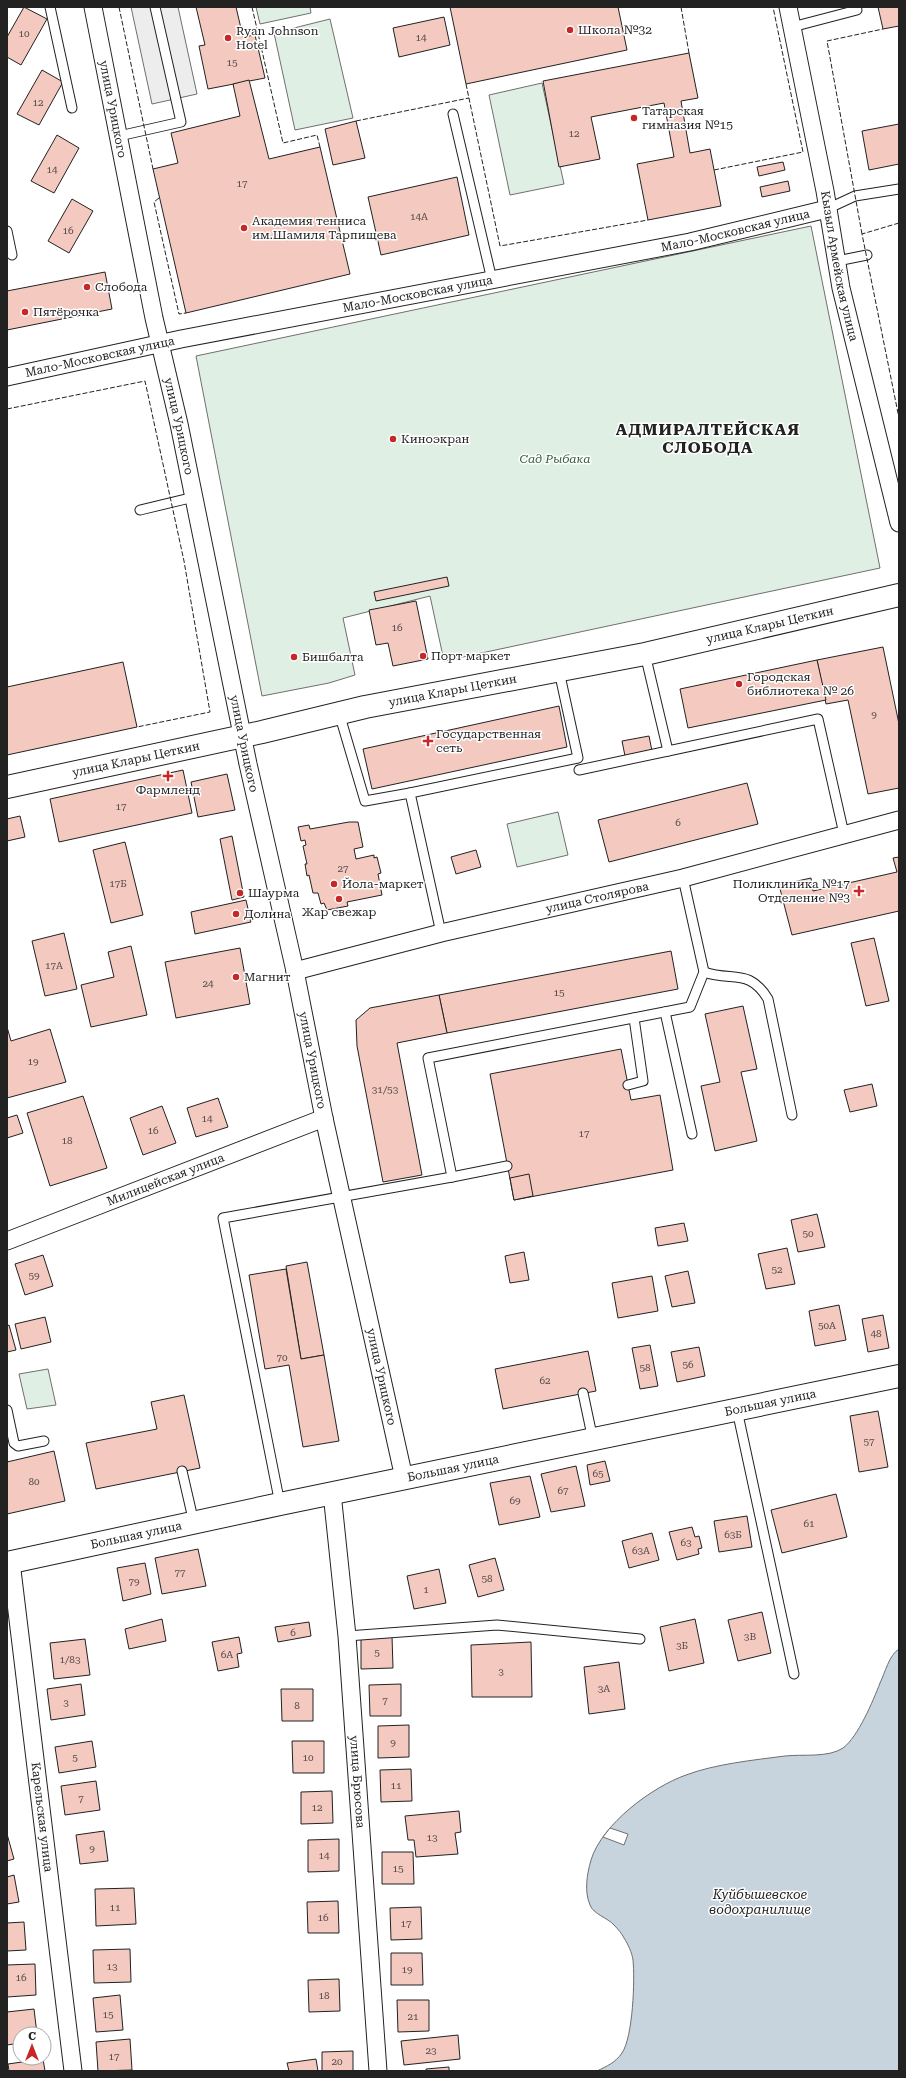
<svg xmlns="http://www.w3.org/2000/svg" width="906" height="2078" viewBox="0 0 906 2078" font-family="'Roboto Serif',serif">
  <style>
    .green { fill: #e0efe3; stroke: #6f6f6f }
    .parking { fill: #ededed; stroke: #6f6f6f }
    .water { fill: #c7d3dd; stroke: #6f6f6f }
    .pier { fill: #fff; stroke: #6f6f6f }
    .building { fill: #f3c9c0; stroke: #222 }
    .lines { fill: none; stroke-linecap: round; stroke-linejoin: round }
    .lane-casing { stroke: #222; stroke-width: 11 }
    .street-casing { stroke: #222; stroke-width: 19 }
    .secondary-casing { stroke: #222; stroke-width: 24 }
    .lane { stroke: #fff; stroke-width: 9 }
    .street { stroke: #fff; stroke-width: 17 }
    .secondary { stroke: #fff; stroke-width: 22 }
    .fence { stroke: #222; stroke-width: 1; stroke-dasharray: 5 2; stroke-linecap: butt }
    .poi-dot { fill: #c62828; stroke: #fff; stroke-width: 1.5 }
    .labels { text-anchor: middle; stroke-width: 3; stroke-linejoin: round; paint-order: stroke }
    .number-label { font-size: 10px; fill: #564c4a }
    .poi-label { font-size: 12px; fill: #222; stroke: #fff; text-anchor: start }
    .street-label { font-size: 12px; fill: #222; stroke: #fff }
    .park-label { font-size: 12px; font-style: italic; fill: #2f5e38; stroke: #fff }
    .water-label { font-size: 13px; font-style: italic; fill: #222; stroke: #fff }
    .district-label { font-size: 16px; font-weight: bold; letter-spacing: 1px; fill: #222; stroke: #fff }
  </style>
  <rect width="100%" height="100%" fill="#fff"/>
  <!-- green -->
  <g class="green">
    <polygon points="256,7 310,7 311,13 260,24"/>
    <polygon points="330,19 353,118 295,130 274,33"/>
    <polygon points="542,83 564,184 510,195 489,95"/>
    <polygon points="811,226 880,568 444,661 430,596 343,618 355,675 329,683 262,696 196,356"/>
    <polygon points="558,812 568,855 517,867 507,824"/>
    <polygon points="48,1369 56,1405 27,1409 19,1374"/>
  </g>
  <!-- parking -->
  <polygon class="parking" points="131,7 178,7 197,94 152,104"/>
  <!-- water -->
  <path class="water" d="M 899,1649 L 899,2071 L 597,2071 C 607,2066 615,2063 622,2053 C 633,2037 635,1979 633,1960 C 632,1953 628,1944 624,1938 C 622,1934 618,1929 614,1925 C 608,1918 593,1914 590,1905 C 584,1891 587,1874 591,1860 C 602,1824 652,1787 686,1775 C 715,1764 754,1760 785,1756 C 803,1754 828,1758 843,1748 C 858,1737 873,1701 880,1683 C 885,1673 889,1655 899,1649 Z"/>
  <!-- pier -->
  <polygon class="pier" points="610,1828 628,1834 624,1845 603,1837"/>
  <!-- building -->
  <g class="building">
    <polygon points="24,7 47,19 21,65 7,57 7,37"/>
    <polygon points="196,7 236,7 243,37 255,35 265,78 208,89 199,46 205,45"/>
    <polygon points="450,7 618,7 627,50 466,84"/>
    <polygon points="878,7 899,7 899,26 883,29"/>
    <polygon points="444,17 450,45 399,57 393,28"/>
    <polygon points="689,53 698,98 681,101 690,153 710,149 721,206 648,220 637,164 674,157 664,103 591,117 600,159 559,167 543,81"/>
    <polygon points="42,70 63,82 39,125 17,114"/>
    <polygon points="249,80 269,159 320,147 350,274 186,313 153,169 178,163 171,133 240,116 233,84"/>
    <polygon points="356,121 365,158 333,165 325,129"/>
    <polygon points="899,124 899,164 869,170 862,131"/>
    <polygon points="57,135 79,148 54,193 31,181"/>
    <polygon points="783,162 785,170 759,176 757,167"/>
    <polygon points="457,177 469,235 381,255 368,197"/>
    <polygon points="788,181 790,191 762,197 760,187"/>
    <polygon points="72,199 93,211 69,253 48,241"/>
    <polygon points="105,272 112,309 7,330 7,291"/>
    <polygon points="447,577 449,586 376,601 374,592"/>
    <polygon points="416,601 428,659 393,666 388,643 376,645 369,610"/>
    <polygon points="883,647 899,724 899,788 868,794 848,700 826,704 817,660"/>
    <polygon points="817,660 826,700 688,728 680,689"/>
    <polygon points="123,662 137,727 7,755 7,687"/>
    <polygon points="559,706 567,747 372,789 363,749"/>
    <polygon points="649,736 652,751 625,756 622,741"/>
    <polygon points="183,770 192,813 59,842 50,799"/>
    <polygon points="227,774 235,810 198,817 191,782"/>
    <polygon points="747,783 758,824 609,862 598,820"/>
    <polygon points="20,816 25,837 7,841 7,819"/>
    <polygon points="349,822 358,822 363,847 354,849 356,859 374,855 374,858 377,857 381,873 378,874 382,895 347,902 348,906 327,910 324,903 321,904 318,893 313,893 309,875 307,876 305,864 307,864 303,846 306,845 305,840 301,841 298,827 309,825 310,829"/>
    <polygon points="232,836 244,897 232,900 220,839"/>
    <polygon points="125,842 143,915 111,923 93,850"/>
    <polygon points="476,850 481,867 456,874 451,857"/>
    <polygon points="899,857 899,911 792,935 779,885 811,878 813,891 897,872 893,858"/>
    <polygon points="246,900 251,922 195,934 191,912"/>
    <polygon points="64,933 77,989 45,996 32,941"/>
    <polygon points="874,938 889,1001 866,1006 851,943"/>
    <polygon points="131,946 147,1015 91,1027 81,985 114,977 108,952"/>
    <polygon points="240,948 250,1004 176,1018 165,962"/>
    <polygon points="671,951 678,989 447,1033 439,995"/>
    <polygon points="439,995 447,1033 397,1043 422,1175 383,1182 357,1046 356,1020 370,1008"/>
    <polygon points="743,1006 757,1069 741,1072 757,1141 715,1151 701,1086 720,1082 705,1014"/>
    <polygon points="7,1027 11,1041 50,1029 66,1082 7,1098"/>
    <polygon points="621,1049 631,1100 660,1095 673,1170 514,1200 490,1074"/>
    <polygon points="872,1084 877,1106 850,1112 844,1090"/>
    <polygon points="83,1096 107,1168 50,1186 27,1113"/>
    <polygon points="218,1098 228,1127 196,1137 187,1108"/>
    <polygon points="162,1106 176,1143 143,1155 130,1118"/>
    <polygon points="17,1115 23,1133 7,1138 7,1118"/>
    <polygon points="529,1174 533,1196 514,1200 510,1178"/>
    <polygon points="817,1214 825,1247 798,1252 791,1220"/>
    <polygon points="684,1223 688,1241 658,1246 655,1228"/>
    <polygon points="787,1248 795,1284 766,1289 758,1254"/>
    <polygon points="524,1252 529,1280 510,1283 505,1256"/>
    <polygon points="43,1255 53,1286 25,1295 15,1264"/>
    <polygon points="307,1262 324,1355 301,1359 286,1266"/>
    <polygon points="286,1269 301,1359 324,1355 339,1441 303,1447 289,1365 265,1369 249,1275"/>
    <polygon points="688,1271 695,1303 672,1307 665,1276"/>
    <polygon points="652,1276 658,1311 618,1318 612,1283"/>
    <polygon points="839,1305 846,1340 815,1346 809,1311"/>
    <polygon points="883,1315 889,1348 868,1352 862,1319"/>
    <polygon points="45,1317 51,1342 21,1349 15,1324"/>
    <polygon points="9,1325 16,1350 7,1352 7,1326"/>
    <polygon points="650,1345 658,1386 640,1389 632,1348"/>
    <polygon points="699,1347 705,1376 677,1382 671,1352"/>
    <polygon points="588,1351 596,1391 503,1409 495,1369"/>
    <polygon points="184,1395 200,1468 96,1489 86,1443 157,1429 151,1402"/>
    <polygon points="878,1411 888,1467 859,1472 850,1416"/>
    <polygon points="54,1451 65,1501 7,1514 7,1462"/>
    <polygon points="605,1461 610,1481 590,1485 587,1465"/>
    <polygon points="576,1466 585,1506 551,1512 541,1474"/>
    <polygon points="530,1476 540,1517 499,1525 490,1483"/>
    <polygon points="836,1494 847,1537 782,1553 771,1510"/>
    <polygon points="747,1516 752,1547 719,1552 714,1521"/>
    <polygon points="692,1527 695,1537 699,1536 702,1548 698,1549 699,1554 677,1560 669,1532"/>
    <polygon points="652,1533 659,1560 629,1568 622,1541"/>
    <polygon points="198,1549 206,1586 162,1594 155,1558"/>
    <polygon points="495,1558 504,1590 478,1597 469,1565"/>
    <polygon points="145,1563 151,1594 123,1601 117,1568"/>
    <polygon points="439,1569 446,1603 414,1609 407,1576"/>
    <polygon points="762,1612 771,1653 738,1661 728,1620"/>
    <polygon points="162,1619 166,1641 129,1649 125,1629"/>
    <polygon points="695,1619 704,1663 669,1671 660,1627"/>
    <polygon points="309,1622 311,1636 278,1642 275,1627"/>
    <polygon points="392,1636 393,1668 361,1669 361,1637"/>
    <polygon points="239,1637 242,1653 237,1654 239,1667 218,1671 212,1642"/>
    <polygon points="85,1639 90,1675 54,1679 50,1643"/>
    <polygon points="531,1642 532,1697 472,1697 471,1645"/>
    <polygon points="619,1662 625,1709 589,1714 584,1667"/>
    <polygon points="81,1684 85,1715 51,1720 47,1689"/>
    <polygon points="401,1684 401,1716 370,1716 369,1685"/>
    <polygon points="281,1689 313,1689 313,1721 282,1721"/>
    <polygon points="409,1725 409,1757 378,1758 378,1726"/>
    <polygon points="92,1741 96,1767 59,1773 55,1747"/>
    <polygon points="292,1741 324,1741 324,1773 293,1773"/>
    <polygon points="411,1769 412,1801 381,1802 380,1770"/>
    <polygon points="96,1781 100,1810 65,1815 61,1786"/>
    <polygon points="332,1791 333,1823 301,1824 301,1792"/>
    <polygon points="459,1811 461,1832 455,1833 458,1854 416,1857 414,1840 408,1840 405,1816"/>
    <polygon points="104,1831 108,1861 80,1864 76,1835"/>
    <polygon points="7,1834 14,1859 7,1861"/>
    <polygon points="339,1839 339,1871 308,1872 308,1840"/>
    <polygon points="382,1852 413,1852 414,1884 382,1884"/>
    <polygon points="14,1875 19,1902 7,1904 7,1877"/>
    <polygon points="134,1888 136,1924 96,1926 95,1889"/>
    <polygon points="338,1901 339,1933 308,1933 307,1902"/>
    <polygon points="421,1907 422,1939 391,1940 390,1908"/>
    <polygon points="24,1922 26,1950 7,1951 7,1923"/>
    <polygon points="130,1949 131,1982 94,1983 93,1950"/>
    <polygon points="391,1953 422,1953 423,1985 391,1985"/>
    <polygon points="35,1964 36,1995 7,1997 7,1965"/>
    <polygon points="339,1979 340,2011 309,2012 308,1980"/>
    <polygon points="120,1995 123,2030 96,2032 93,1998"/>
    <polygon points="397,2000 429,2000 429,2031 398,2032"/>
    <polygon points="34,2009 37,2034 20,2034 20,2043 7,2045 7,2012"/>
    <polygon points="458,2035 460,2059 404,2065 401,2041"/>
    <polygon points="130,2039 132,2070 98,2071 96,2042"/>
    <polygon points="353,2051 353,2071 322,2071 322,2052"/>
    <polygon points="43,2059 45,2071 9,2071 8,2064"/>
    <polygon points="316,2059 318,2071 289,2071 287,2063"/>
    <polygon points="449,2067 449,2071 426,2071 426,2069"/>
  </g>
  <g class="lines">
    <defs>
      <g id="lane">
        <polyline points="50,7 72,108"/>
        <polyline points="792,27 857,10"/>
        <polyline points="453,114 492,280"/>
        <polyline points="119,136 181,122 155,7"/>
        <polyline points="827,209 855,196 899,189"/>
        <polyline points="7,231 12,255"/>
        <polyline points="837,261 867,255"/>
        <polyline points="140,510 194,497"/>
        <polyline points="645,654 668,751 818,719 844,834"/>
        <polyline points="339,713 365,801 410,793 441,933"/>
        <polyline points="579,770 668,751"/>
        <polyline points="410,793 578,758 559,671"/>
        <path d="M 704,972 C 733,982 749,968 768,999 L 792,1115"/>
        <polyline points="665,1012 692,1134"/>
        <polyline points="628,1085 643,1081 634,1018"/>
        <polyline points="452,1177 507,1166"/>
        <polyline points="583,1393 593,1440"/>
        <polyline points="7,1410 14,1443 18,1446 44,1441"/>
        <polyline points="737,1410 794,1674"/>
        <polyline points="182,1471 194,1523"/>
        <polyline points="280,1504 223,1218 452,1177 428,1058 690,1007 704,972 683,878"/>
        <polyline points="347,1636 497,1625 640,1639"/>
      </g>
      <g id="street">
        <path id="s1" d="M 93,7 L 154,318 L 179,424 L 248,764 L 295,971 L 324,1118 L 404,1478"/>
        <path id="s2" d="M 788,7 L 825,191 L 841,288 L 899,523"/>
        <path id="s3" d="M 7,377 L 181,339 L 690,242 L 827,209"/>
        <path id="s4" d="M 295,971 L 441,933 L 683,878 L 899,820"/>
        <path id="s5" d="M 7,1241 L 324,1118"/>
        <path id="s6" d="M 332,1493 L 347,1636 L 378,2071"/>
        <path id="s7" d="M 11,1562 L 73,2071"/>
      </g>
      <g id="secondary">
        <path id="s8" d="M 7,787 L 262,732 L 365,707 L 645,654 L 899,595"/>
        <path id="s9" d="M 7,1563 L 280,1504 L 899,1376"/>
      </g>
    </defs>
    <!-- lane casing -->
    <use href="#lane" class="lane-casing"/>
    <!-- street casing -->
    <use href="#street" class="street-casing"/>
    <!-- secondary casing -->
    <use href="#secondary" class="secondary-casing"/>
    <!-- lane -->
    <use href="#lane" class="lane"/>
    <!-- street -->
    <use href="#street" class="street"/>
    <!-- secondary -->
    <use href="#secondary" class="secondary"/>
    <!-- fence -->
    <g class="fence">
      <polyline points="119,7 153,169"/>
      <polyline points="252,7 283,143 317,135 320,147"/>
      <polyline points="681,7 689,53"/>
      <polyline points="466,84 500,246 648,220"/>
      <polyline points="356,121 469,98"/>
      <polyline points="714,170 803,152 773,7"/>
      <polyline points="159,198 154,202 179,314 186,313"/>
      <polyline points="899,223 862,234 899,418"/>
      <polyline points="862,234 827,41 883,29"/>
      <polyline points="7,409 145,381 184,561 210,712 137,727"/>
    </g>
  </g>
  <!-- markers -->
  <g class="poi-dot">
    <circle cx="570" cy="30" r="4"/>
    <circle cx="228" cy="38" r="4"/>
    <circle cx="634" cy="118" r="4"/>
    <circle cx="244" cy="228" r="4"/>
    <circle cx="87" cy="287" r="4"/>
    <circle cx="25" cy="312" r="4"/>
    <circle cx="393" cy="439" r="4"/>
    <circle cx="423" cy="656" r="4"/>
    <circle cx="294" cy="657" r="4"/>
    <circle cx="739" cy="684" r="4"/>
    <path d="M426 735h4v4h4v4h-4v4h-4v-4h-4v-4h4z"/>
    <path d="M166 770h4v4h4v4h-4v4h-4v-4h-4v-4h4z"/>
    <circle cx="334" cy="884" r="4"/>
    <path d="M857 885h4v4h4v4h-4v4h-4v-4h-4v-4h4z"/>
    <circle cx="240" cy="893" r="4"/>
    <circle cx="339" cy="899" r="4"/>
    <circle cx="236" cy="914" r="4"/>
    <circle cx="236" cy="977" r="4"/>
  </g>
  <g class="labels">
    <!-- number labels -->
    <g class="number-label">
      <text x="24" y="37">10</text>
      <text x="421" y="41">14</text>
      <text x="232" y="66">15</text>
      <text x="38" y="106">12</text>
      <text x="574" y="137">12</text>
      <text x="52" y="173">14</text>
      <text x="242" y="187">17</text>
      <text x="419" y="220">14А</text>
      <text x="68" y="234">16</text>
      <text x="397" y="631">16</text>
      <text x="874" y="718">9</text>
      <text x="121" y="810">17</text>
      <text x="678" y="826">6</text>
      <text x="343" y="872">27</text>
      <text x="118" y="887">17Б</text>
      <text x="54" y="969">17А</text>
      <text x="208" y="987">24</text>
      <text x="559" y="996">15</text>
      <text x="33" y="1065">19</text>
      <text x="385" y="1093">31/53</text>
      <text x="207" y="1122">14</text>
      <text x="153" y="1134">16</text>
      <text x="584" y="1137">17</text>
      <text x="67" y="1144">18</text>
      <text x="808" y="1237">50</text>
      <text x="777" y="1273">52</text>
      <text x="34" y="1279">59</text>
      <text x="827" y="1329">50А</text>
      <text x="876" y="1337">48</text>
      <text x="282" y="1361">70</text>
      <text x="688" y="1368">56</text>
      <text x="645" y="1371">58</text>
      <text x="545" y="1384">62</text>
      <text x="869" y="1445">57</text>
      <text x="598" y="1477">65</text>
      <text x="34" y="1485">80</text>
      <text x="563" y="1494">67</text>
      <text x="515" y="1504">69</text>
      <text x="809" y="1527">61</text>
      <text x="733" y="1538">63Б</text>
      <text x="686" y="1546">63</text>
      <text x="641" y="1554">63А</text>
      <text x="180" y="1576">77</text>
      <text x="487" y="1582">58</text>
      <text x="134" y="1585">79</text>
      <text x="426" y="1593">1</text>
      <text x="293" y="1636">6</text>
      <text x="750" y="1640">3В</text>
      <text x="682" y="1649">3Б</text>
      <text x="377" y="1656">5</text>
      <text x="227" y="1658">6А</text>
      <text x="70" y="1663">1/83</text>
      <text x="501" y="1675">3</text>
      <text x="604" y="1692">3А</text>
      <text x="385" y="1704">7</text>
      <text x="66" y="1706">3</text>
      <text x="297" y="1709">8</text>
      <text x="393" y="1746">9</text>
      <text x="75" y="1761">5</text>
      <text x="308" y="1761">10</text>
      <text x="396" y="1789">11</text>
      <text x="81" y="1802">7</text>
      <text x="317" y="1811">12</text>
      <text x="432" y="1841">13</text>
      <text x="92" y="1852">9</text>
      <text x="324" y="1859">14</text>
      <text x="398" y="1872">15</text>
      <text x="115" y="1911">11</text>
      <text x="323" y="1921">16</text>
      <text x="406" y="1927">17</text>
      <text x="112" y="1970">13</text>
      <text x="407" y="1973">19</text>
      <text x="21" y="1981">16</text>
      <text x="324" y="1999">18</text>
      <text x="108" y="2018">15</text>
      <text x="413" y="2020">21</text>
      <text x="431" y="2054">23</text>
      <text x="114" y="2060">17</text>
      <text x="337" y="2065">20</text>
    </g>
    <!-- poi labels -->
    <g class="poi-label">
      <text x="578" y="34">Школа №32</text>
      <text x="236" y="35">Ryan Johnson<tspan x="236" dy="14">Hotel</tspan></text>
      <text x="642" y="115">Татарская<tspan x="642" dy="14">гимназия №15</tspan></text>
      <text x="252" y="225">Академия тенниса<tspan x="252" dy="14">им.Шамиля Тарпищева</tspan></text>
      <text x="95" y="291">Слобода</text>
      <text x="33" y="316">Пятёрочка</text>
      <text x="401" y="443">Киноэкран</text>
      <text x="431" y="660">Порт маркет</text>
      <text x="302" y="661">Бишбалта</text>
      <text x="747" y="681">Городская<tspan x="747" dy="14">библиотека № 26</tspan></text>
      <text x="436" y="738">Государственная<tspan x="436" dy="14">сеть</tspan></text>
      <text x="168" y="794" text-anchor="middle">Фармленд</text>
      <text x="342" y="888">Йола-маркет</text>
      <text x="850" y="888" text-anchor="end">Поликлиника №17<tspan x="850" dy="14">Отделение №3</tspan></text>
      <text x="248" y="897">Шаурма</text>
      <text x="339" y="916" text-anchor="middle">Жар свежар</text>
      <text x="244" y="918">Долина</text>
      <text x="244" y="981">Магнит</text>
    </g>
    <!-- street labels -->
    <g class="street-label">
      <text dy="4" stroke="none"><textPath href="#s1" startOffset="104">улица Урицкого</textPath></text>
      <text dy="4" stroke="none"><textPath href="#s3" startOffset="743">Мало-Московская улица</textPath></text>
      <text dy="4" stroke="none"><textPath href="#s2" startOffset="264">Кызыл Армейская улица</textPath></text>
      <text dy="4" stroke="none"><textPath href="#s3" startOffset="419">Мало-Московская улица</textPath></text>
      <text dy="4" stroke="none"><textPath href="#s3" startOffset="95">Мало-Московская улица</textPath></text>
      <text dy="4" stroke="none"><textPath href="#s1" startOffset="428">улица Урицкого</textPath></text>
      <text dy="4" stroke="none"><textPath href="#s8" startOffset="780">улица Клары Цеткин</textPath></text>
      <text dy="4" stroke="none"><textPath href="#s8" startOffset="456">улица Клары Цеткин</textPath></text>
      <text dy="4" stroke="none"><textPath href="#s1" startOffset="752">улица Урицкого</textPath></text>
      <text dy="4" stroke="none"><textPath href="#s8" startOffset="132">улица Клары Цеткин</textPath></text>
      <text dy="4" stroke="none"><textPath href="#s4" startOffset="311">улица Столярова</textPath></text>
      <text dy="4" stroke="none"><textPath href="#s1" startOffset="1076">улица Урицкого</textPath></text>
      <text dy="4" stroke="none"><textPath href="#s5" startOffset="170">Милицейская улица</textPath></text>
      <text dy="4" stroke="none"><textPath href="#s1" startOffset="1400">улица Урицкого</textPath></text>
      <text dy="4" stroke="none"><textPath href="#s9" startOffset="780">Большая улица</textPath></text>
      <text dy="4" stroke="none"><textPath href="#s9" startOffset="456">Большая улица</textPath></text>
      <text dy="4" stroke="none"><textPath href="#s9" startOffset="132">Большая улица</textPath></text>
      <text dy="4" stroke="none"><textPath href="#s6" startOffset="290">улица Брюсова</textPath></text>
      <text dy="4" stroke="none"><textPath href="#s7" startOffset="257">Карельская улица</textPath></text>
    </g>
    <!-- park labels -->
    <g class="park-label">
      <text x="555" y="463">Сад Рыбака</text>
    </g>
    <!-- water labels -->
    <g class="water-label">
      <text x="760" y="1899">Куйбышевское<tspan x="760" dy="15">водохранилище</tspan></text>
    </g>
    <!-- district labels -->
    <g class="district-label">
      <text x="708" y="435">АДМИРАЛТЕЙСКАЯ<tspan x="708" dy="18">СЛОБОДА</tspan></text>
    </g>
  </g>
  <!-- border -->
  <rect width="906" height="2078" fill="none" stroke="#222222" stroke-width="16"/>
  <!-- north arrow -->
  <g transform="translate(32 2046)"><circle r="19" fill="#ffffff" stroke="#a7a7a7"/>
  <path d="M0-3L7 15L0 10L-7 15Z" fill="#c62828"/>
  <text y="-6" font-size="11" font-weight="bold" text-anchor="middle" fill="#222222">С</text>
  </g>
</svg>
